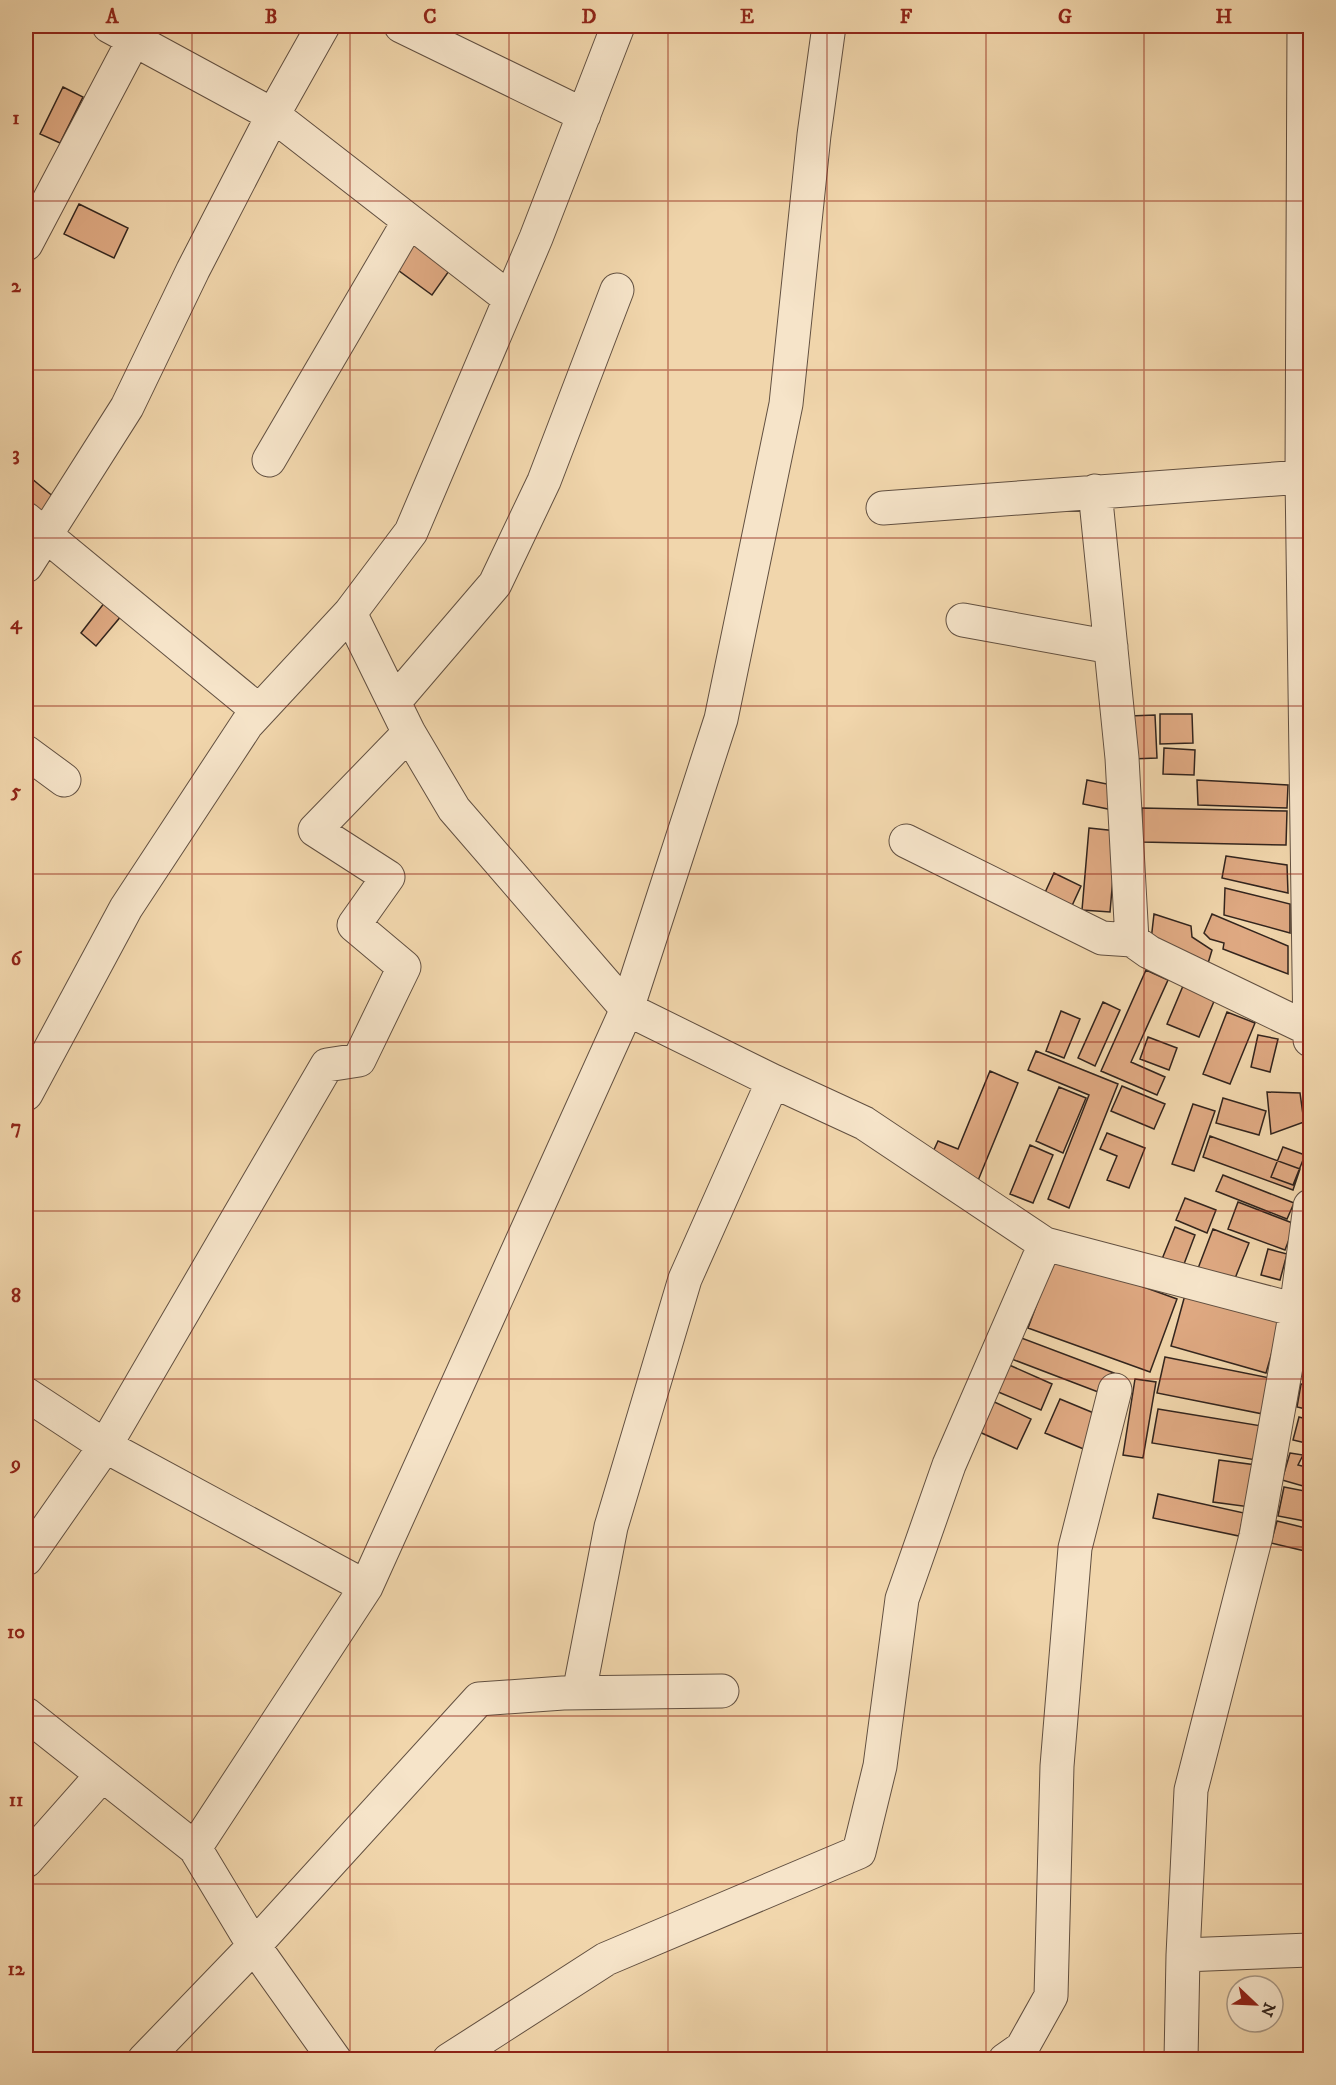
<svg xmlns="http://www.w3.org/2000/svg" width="1336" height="2085" viewBox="0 0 1336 2085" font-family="'IM FELL DW Pica',serif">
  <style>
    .building { fill: #dfa982; stroke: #32241d; stroke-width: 1.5 }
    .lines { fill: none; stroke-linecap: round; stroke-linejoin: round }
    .street-casing { stroke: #625041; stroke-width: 35 }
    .street { stroke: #f6e4c9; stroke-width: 33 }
    .grid { fill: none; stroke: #8f2418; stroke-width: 1.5; stroke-opacity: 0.55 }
    .neatline { fill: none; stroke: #8f2418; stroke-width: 2 }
    .grid-label { font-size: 20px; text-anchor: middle; font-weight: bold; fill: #8f2418 }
  </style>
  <rect width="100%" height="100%" fill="#f1d6ac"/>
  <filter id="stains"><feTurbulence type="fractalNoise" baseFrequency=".00333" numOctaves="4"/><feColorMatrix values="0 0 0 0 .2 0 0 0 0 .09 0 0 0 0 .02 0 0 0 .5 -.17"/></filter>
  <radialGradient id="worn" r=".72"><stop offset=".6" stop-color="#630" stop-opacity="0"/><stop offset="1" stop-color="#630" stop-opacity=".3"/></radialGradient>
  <!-- building -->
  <path class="building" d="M 63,87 L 83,97 L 60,143 L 40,134 Z
    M 79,204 L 128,228 L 114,258 L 64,234 Z
    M 405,238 L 449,271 L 432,295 L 387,262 Z
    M 31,478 L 61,503 L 48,520 L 26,501 L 26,484 Z
    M 105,602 L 122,615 L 96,646 L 81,633 Z
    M 1160,714 L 1192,714 L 1193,743 L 1160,744 Z
    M 1155,715 L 1157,758 L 1131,759 L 1129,716 Z
    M 1164,748 L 1195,750 L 1194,775 L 1163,774 Z
    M 1087,780 L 1117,786 L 1113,810 L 1083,804 Z
    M 1197,780 L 1288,785 L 1287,808 L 1198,805 Z
    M 1142,808 L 1287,811 L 1286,845 L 1141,842 Z
    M 1089,828 L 1117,831 L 1110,912 L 1082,910 Z
    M 1226,856 L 1287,865 L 1288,893 L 1222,878 Z
    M 1054,873 L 1081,886 L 1070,910 L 1043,897 Z
    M 1225,888 L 1290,904 L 1290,933 L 1224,915 Z
    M 1154,914 L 1191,926 L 1192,937 L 1212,950 L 1206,970 L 1150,949 Z
    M 1212,914 L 1288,946 L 1288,974 L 1223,949 L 1224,943 L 1210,939 L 1204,933 Z
    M 1146,970 L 1168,980 L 1131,1062 L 1165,1077 L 1157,1095 L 1101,1071 Z
    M 1183,986 L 1215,999 L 1199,1037 L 1167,1024 Z
    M 1103,1002 L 1120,1010 L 1095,1066 L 1078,1058 Z
    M 1061,1011 L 1080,1019 L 1064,1058 L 1046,1051 Z
    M 1227,1012 L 1255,1023 L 1230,1084 L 1203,1074 Z
    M 1258,1035 L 1278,1039 L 1270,1072 L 1251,1067 Z
    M 1148,1037 L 1177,1048 L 1169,1070 L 1140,1059 Z
    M 1036,1051 L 1118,1084 L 1069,1208 L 1048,1199 L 1089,1095 L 1028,1070 Z
    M 990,1071 L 1018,1083 L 977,1183 L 932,1154 L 938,1141 L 958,1149 Z
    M 1122,1086 L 1165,1104 L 1154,1129 L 1111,1111 Z
    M 1059,1087 L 1086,1098 L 1063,1153 L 1036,1141 Z
    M 1267,1092 L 1300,1093 L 1304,1122 L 1271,1134 Z
    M 1223,1098 L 1266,1111 L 1259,1135 L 1216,1123 Z
    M 1193,1104 L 1215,1111 L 1194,1171 L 1172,1164 Z
    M 1107,1133 L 1145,1148 L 1129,1188 L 1107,1180 L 1117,1156 L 1100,1149 Z
    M 1210,1136 L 1300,1169 L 1293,1190 L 1203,1157 Z
    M 1030,1145 L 1053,1155 L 1033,1203 L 1010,1194 Z
    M 1283,1147 L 1305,1155 L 1293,1185 L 1271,1177 Z
    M 1223,1175 L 1294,1203 L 1287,1219 L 1216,1191 Z
    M 1185,1198 L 1216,1210 L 1207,1233 L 1176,1220 Z
    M 1238,1202 L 1295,1224 L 1285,1250 L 1228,1229 Z
    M 1175,1227 L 1195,1235 L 1181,1272 L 1160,1264 Z
    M 1213,1229 L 1249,1243 L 1232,1286 L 1197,1271 Z
    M 1268,1249 L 1287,1254 L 1280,1280 L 1261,1275 Z
    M 1055,1255 L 1177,1299 L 1150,1372 L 1028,1328 Z
    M 1185,1295 L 1281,1321 L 1266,1373 L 1171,1346 Z
    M 1016,1336 L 1114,1373 L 1106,1395 L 1009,1358 Z
    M 1310,1349 L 1310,1370 L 1306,1369 Z
    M 1165,1357 L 1270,1378 L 1263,1414 L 1157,1393 Z
    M 1007,1364 L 1052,1384 L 1041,1410 L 996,1391 Z
    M 1135,1379 L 1156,1382 L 1143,1458 L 1123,1455 Z
    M 1301,1384 L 1310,1386 L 1310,1410 L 1297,1407 Z
    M 988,1399 L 1031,1419 L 1017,1449 L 975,1430 Z
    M 1060,1399 L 1101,1416 L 1086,1450 L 1045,1433 Z
    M 1158,1409 L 1262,1426 L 1256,1460 L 1152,1443 Z
    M 1299,1417 L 1310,1420 L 1310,1444 L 1293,1440 Z
    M 1290,1453 L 1303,1455 L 1298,1465 L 1310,1468 L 1310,1488 L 1282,1480 Z
    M 1219,1460 L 1256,1465 L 1250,1507 L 1213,1502 Z
    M 1284,1487 L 1310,1492 L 1310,1522 L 1278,1516 Z
    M 1158,1494 L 1244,1513 L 1239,1536 L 1153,1518 Z
    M 1277,1521 L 1310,1529 L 1309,1552 L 1271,1543 Z"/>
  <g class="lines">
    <!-- street casing -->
    <g class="street-casing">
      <path id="street" d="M 109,26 L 273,115 L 510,299
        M 401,26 L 584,115
        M 1304,26 L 1302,477 L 1310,1040
        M 26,244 L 141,26
        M 269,460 L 409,221
        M 1095,491 L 1122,758 L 1132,940 L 1149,952 L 1309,1029
        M 883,508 L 1302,477
        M 26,519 L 259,711
        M 26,566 L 127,407 L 193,270 L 273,115 L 323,26
        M 350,613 L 409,733 L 454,809 L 627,1009 L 773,1081 L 864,1123 L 1045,1244 L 1296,1310 L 1310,1312
        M 963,620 L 1111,647
        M 394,702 L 495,584 L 544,481 L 617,290
        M 26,752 L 64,780
        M 906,841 L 1102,938 L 1132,940
        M 26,1094 L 126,908 L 247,724 L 350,613 L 411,532 L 536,238 L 618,26
        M 26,1394 L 105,1446 L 366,1587
        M 26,1559 L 105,1446 L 327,1065 L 359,1060 L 404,967 L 354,925 L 388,877 L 315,830 L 409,733
        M 579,1693 L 611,1527 L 685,1279 L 773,1081
        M 26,1714 L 195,1848 L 254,1946 L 335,2060
        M 195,1848 L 366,1587 L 627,1009 L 721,719 L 786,404 L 814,135 L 829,26
        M 26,1861 L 102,1775
        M 1183,1955 L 1310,1950
        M 144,2060 L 254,1946 L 479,1699 L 563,1693 L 722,1691
        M 449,2060 L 606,1959 L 859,1852 L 880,1766 L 902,1599 L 949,1465 L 1045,1244
        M 1005,2060 L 1022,2048 L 1051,1996 L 1057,1766 L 1075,1548 L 1115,1390
        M 1181,2060 L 1183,1955 L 1191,1790 L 1256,1536 L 1296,1310 L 1310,1206"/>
    </g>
    <!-- street -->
    <use href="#street" class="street"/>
  </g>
  <!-- grid -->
  <path class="grid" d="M 192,26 L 192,2060M 350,26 L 350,2060M 509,26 L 509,2060M 668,26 L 668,2060M 827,26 L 827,2060M 986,26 L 986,2060M 1144,26 L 1144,2060M 26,201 L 1310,201M 26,370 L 1310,370M 26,538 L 1310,538M 26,706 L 1310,706M 26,874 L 1310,874M 26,1042 L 1310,1042M 26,1211 L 1310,1211M 26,1379 L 1310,1379M 26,1547 L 1310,1547M 26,1716 L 1310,1716M 26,1884 L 1310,1884"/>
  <!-- margin -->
  <rect width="1336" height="2085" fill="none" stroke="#f1d6ac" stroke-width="66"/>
  <!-- north arrow -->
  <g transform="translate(1255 2004) rotate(113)"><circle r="28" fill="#f6e4c9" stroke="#a89784" stroke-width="1.5"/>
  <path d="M0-4.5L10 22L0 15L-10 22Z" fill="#8f2418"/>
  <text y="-9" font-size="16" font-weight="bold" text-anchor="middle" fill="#32241d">N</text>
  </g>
  <rect x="33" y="33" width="1270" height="2019" class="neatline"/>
  <g class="grid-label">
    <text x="112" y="23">A</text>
    <text x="271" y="23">B</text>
    <text x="430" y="23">C</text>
    <text x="589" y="23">D</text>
    <text x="747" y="23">E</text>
    <text x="906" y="23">F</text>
    <text x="1065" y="23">G</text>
    <text x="1224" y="23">H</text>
    <text x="16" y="124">1</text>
    <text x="16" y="292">2</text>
    <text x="16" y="460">3</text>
    <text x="16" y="629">4</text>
    <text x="16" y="797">5</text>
    <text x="16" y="965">6</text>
    <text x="16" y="1133">7</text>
    <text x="16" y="1302">8</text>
    <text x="16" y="1470">9</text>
    <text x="16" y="1638">10</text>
    <text x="16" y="1806">11</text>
    <text x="16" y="1975">12</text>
  </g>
  <rect width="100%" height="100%" filter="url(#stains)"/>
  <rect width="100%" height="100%" fill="url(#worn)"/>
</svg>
